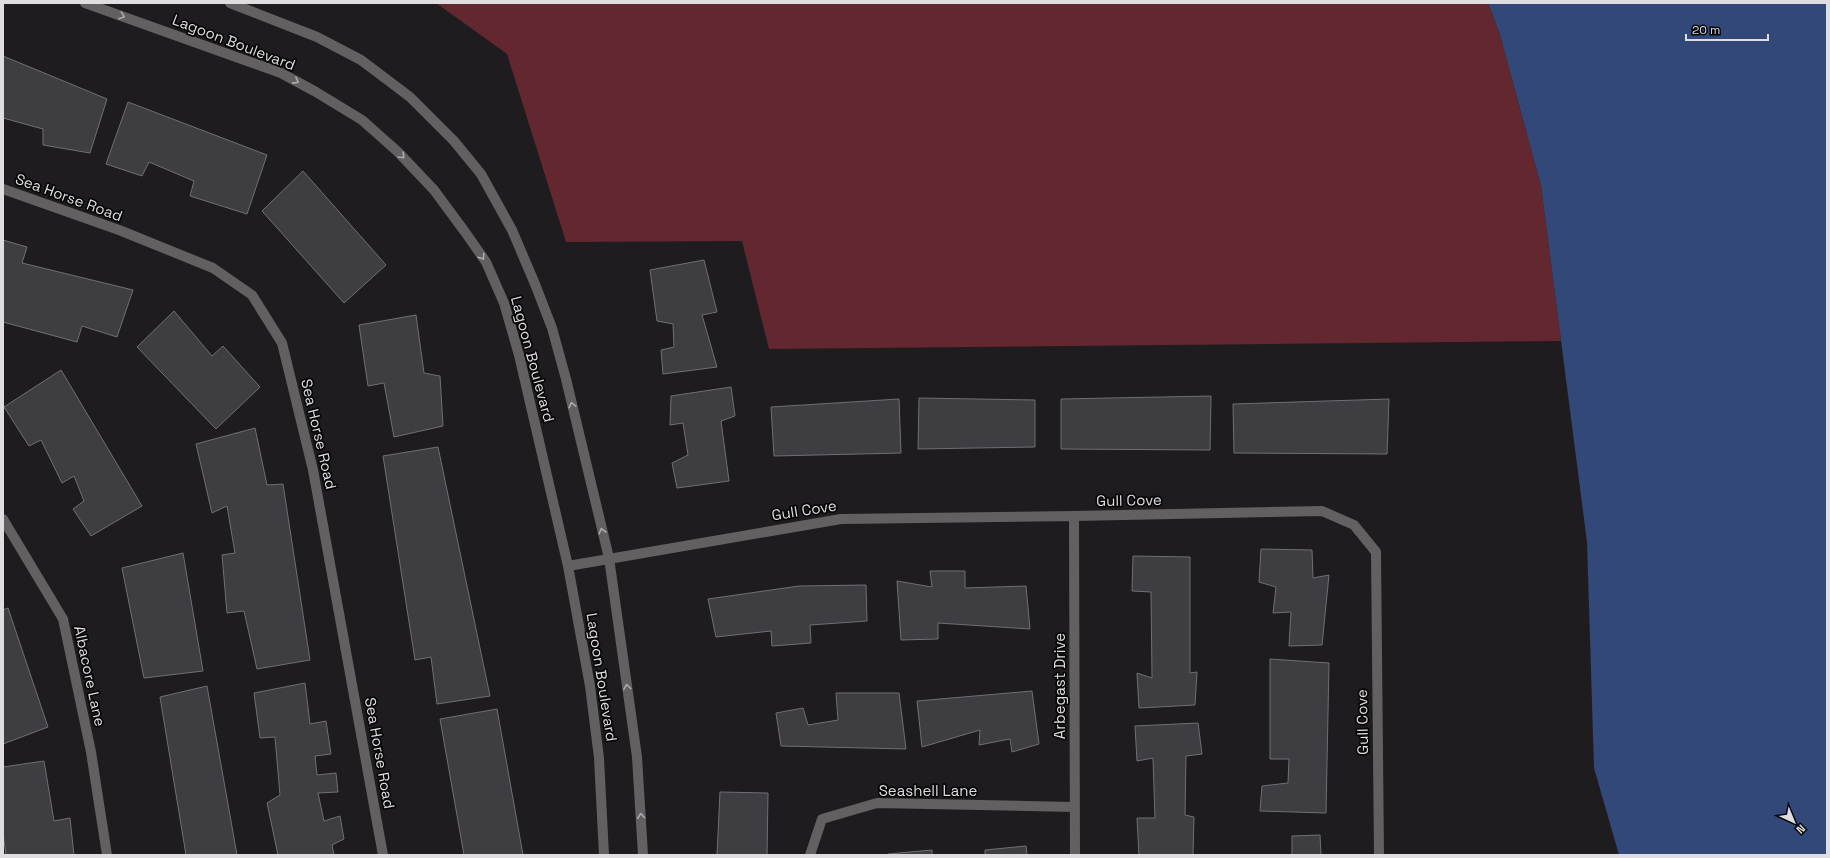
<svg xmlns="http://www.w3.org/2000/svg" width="1830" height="858" viewBox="0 0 1830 858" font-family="'Space Grotesk',sans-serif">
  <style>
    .green { fill: #62272f }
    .water { fill: #314879 }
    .building { fill: #3d3d42; stroke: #706f75 }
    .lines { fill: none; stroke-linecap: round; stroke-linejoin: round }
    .minor { stroke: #626061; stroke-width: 10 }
    .oneway { stroke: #adabad }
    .labels { text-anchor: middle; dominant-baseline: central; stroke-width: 3.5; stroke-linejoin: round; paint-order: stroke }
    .street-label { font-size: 15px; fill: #dfdde0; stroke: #080708 }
  </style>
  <rect width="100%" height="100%" fill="#1f1c20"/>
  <!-- green -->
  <path class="green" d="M 436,3 L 1488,3 L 1500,35 L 1541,186 L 1561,341 L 769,349 L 742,241 L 566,242 L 507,54 Z"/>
  <!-- water -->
  <path class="water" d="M 1488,3 L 1827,3 L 1827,855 L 1619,855 L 1594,768 L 1587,542 L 1541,186 L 1500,35 Z"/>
  <!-- building -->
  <path class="building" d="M 3,56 L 107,99 L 90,153 L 43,145 L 43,129 L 3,118 Z
    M 128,102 L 267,155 L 247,214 L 190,196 L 194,181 L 149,162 L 142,176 L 106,164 Z
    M 303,171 L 386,265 L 344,303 L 262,211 Z
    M 3,240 L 27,247 L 22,263 L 133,290 L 117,337 L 82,326 L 77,342 L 3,322 Z
    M 704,260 L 717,312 L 702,315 L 717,367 L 663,374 L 661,350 L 674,347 L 673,324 L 657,321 L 650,270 Z
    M 174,311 L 212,356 L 223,346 L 260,387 L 216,429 L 137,347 Z
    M 416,315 L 424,373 L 440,376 L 443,426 L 394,437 L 384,383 L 368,386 L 359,325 Z
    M 61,370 L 142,506 L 91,536 L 73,509 L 84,501 L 74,476 L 62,483 L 41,440 L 29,446 L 4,407 Z
    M 731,387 L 735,416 L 721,421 L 729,481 L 677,488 L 672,463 L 688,455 L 683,423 L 670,425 L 671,396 Z
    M 1211,396 L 1210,450 L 1061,449 L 1061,399 Z
    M 919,398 L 1035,400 L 1035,447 L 918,449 Z
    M 899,399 L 901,453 L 774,456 L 771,407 Z
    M 1389,399 L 1387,454 L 1234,453 L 1233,404 Z
    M 255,428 L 267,485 L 283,484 L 310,660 L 257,669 L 244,611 L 227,613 L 222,555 L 235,553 L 227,506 L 212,513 L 196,444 Z
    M 438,447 L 490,696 L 437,704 L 431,657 L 415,660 L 383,456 Z
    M 1261,549 L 1312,550 L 1313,578 L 1329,575 L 1322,645 L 1289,646 L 1291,612 L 1273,613 L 1276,587 L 1259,582 Z
    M 183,553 L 203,671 L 144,678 L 122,568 Z
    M 1133,556 L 1190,557 L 1190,673 L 1197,672 L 1195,705 L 1139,708 L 1137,673 L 1152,678 L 1151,592 L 1132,591 Z
    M 930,571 L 965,571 L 965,588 L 1026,586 L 1030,629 L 938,623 L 938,639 L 901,640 L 897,581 L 932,587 Z
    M 866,585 L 867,621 L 810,625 L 811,643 L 772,646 L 771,631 L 716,637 L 708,599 L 799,586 Z
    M 8,608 L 48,727 L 3,744 L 3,610 Z
    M 1270,659 L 1329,663 L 1326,813 L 1260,811 L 1262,786 L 1288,783 L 1289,759 L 1270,759 Z
    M 305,683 L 310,724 L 326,721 L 331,754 L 315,756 L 317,775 L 336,773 L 338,792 L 318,793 L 324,821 L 340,816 L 344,839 L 332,845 L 334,855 L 278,855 L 267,803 L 280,795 L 275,737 L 260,738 L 254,693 Z
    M 207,686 L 237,855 L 186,855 L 160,697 Z
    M 1032,691 L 1039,744 L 1012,752 L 1010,739 L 979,745 L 980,730 L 922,747 L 917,701 Z
    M 836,693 L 899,693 L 906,749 L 781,746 L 776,713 L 803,708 L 808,725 L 838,720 Z
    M 497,709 L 523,855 L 464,855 L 440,719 Z
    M 1198,723 L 1202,754 L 1186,756 L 1185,815 L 1194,817 L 1193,855 L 1139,855 L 1137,818 L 1155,818 L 1153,758 L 1137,761 L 1135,726 Z
    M 44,761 L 54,821 L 70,818 L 74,855 L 6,855 L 3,834 L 3,767 Z
    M 720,792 L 768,793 L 767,855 L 717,855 Z
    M 1320,835 L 1321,855 L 1292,855 L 1292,836 Z
    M 1026,846 L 1027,855 L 985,855 L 985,850 Z
    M 932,850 L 932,855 L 888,855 L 888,854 Z"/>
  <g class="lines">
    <!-- minor -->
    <path class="minor" d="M 85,3 L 281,73 L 316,92 L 362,120 L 398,152 L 434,190 L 465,232 L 486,262 L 504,303 L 519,355 L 568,566 L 590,686 L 599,758 L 604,855
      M 230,3 L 317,37 L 361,60 L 410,97 L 454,141 L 481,174 L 512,230 L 535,284 L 552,328 L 566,379 L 609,558 L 637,757 L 643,855
      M 3,189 L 119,230 L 213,268 L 252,295 L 282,343 L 313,470 L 383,855
      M 1074,516 L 1075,855
      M 3,519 L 63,619 L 91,752 L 107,855
      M 568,566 L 841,519 L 1074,516 L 1322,511 L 1354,525 L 1376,552 L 1379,855
      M 810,855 L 822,819 L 877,803 L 1074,807"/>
  </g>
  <!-- one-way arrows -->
  <defs><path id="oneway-chevron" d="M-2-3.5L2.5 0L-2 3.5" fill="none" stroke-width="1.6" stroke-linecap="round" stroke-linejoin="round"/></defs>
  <g class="oneway">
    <use href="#oneway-chevron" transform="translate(122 16) rotate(19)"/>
    <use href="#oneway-chevron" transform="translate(296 81) rotate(28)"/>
    <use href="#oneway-chevron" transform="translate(402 156) rotate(46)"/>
    <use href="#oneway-chevron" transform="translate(482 257) rotate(57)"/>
    <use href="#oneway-chevron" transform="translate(572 405) rotate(-104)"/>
    <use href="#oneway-chevron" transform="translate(602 531) rotate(-104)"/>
    <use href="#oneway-chevron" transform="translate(627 687) rotate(-98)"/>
    <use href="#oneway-chevron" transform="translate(641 816) rotate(-94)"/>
  </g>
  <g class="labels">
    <!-- street labels -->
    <g class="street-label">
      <text transform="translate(234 42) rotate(21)">Lagoon Boulevard</text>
      <text transform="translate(69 197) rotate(20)">Sea Horse Road</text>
      <text transform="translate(533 359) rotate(75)">Lagoon Boulevard</text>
      <text transform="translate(319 434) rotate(77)">Sea Horse Road</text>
      <text transform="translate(1129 500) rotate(-1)">Gull Cove</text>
      <text transform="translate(804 510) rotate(-9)">Gull Cove</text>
      <text transform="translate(90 676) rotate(78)">Albacore Lane</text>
      <text transform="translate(602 677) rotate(81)">Lagoon Boulevard</text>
      <text transform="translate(1059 686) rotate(-90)">Arbegast Drive</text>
      <text transform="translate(1362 722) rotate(-91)">Gull Cove</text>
      <text transform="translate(380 753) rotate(80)">Sea Horse Road</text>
      <text x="928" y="790">Seashell Lane</text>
    </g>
  </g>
  <!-- border -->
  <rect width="1830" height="858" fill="none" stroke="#dfdde0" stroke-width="8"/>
  <!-- north arrow -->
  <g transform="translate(1794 822) rotate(136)" stroke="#080708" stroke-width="3" paint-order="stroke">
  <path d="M0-3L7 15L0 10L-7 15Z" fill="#dfdde0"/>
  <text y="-6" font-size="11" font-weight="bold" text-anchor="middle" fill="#dfdde0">N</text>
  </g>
  <!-- scale -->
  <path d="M1686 34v6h82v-6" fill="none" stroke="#dfdde0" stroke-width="2"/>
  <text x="1692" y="34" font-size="12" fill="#dfdde0" stroke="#080708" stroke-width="3" paint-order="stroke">20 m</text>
</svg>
